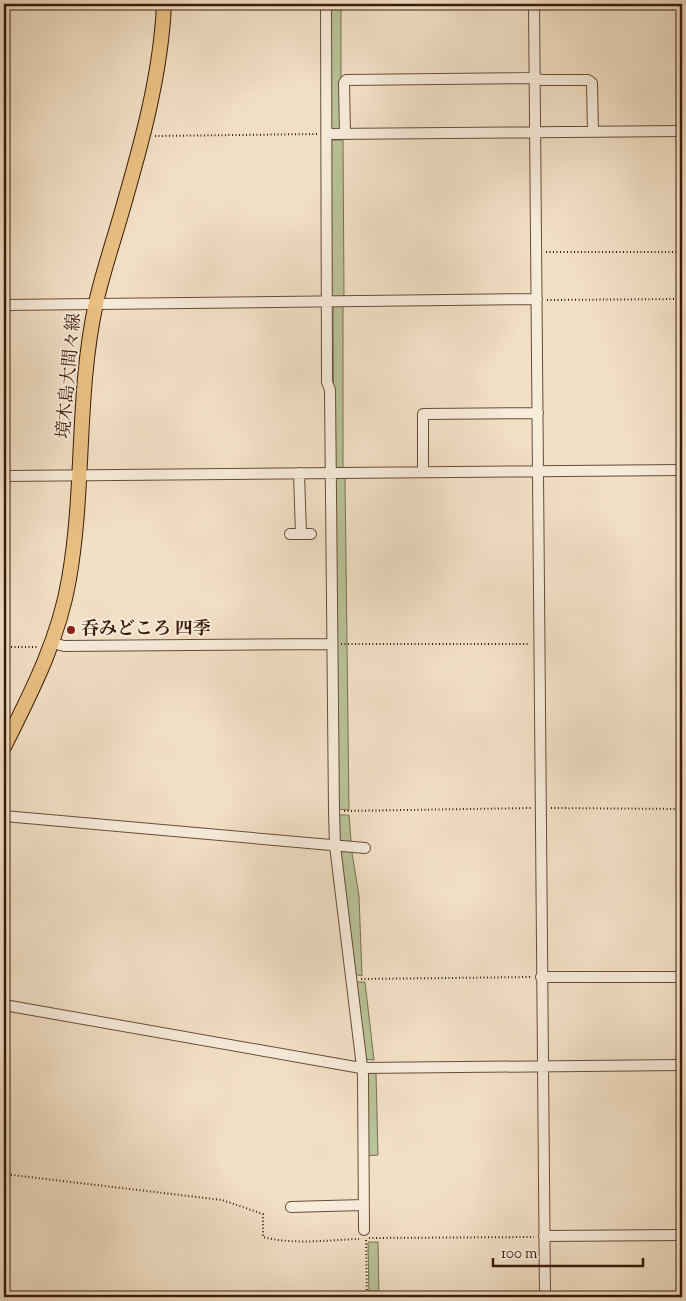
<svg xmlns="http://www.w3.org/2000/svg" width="686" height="1301" viewBox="0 0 686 1301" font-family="'Sorts Mill Goudy','Noto Serif JP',serif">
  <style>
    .green { fill: #b8c397; stroke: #796f50 }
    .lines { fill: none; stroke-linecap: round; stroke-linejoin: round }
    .minor-casing { stroke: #684c38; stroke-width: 12 }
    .major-casing { stroke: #3a1b08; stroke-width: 16 }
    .path { stroke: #3a1b08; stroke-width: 2; stroke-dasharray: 1 2.5; stroke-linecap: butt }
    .minor { stroke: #f7ebda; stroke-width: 10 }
    .major { stroke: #e9c083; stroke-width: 14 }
    .poi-dot { fill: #8f2418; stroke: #f7ebda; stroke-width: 2 }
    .labels { text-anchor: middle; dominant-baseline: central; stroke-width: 4; stroke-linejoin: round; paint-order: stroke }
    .street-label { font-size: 18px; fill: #3a1b08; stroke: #f7ebda }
    .poi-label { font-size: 18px; font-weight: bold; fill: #3a1b08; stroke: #f7ebda; text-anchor: start }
  </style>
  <rect width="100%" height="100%" fill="#f2e0c6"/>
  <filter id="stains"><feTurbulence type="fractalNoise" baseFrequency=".004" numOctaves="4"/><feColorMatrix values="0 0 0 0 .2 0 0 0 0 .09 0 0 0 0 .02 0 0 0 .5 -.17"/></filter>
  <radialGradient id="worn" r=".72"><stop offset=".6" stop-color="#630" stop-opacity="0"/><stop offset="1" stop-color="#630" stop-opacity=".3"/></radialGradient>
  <!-- green -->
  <path class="green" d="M 331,4 L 341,4 L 341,131 L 330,129 Z
    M 331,140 L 343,140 L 344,297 L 331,299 Z
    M 343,302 L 343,468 L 334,468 L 333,304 Z
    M 345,477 L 349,810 L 338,809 L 337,642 L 335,637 L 333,478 Z
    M 339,815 L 349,815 L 352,853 L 359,896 L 362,976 L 354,974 L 340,852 Z
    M 354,982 L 365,982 L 374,1060 L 363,1059 Z
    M 366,1073 L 376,1073 L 378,1155 L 367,1156 Z
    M 368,1242 L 378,1242 L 379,1297 L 369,1297 Z"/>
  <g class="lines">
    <!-- minor casing -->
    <g class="minor-casing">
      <path id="minor" d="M 326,4 L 327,382 L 330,390 L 334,811 L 335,846 L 363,1075 L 364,1230
        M 534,4 L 545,1297
        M 328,134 L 682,131
        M 345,134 L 344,83 L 346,80 L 529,78 L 543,80 L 588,80 L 592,83 L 593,132
        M 4,305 L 537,299
        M 423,472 L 423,414 L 538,413
        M 299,473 L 301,534
        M 4,476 L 682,470
        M 290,534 L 311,534
        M 53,643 L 64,646 L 332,644
        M 4,816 L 365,848
        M 541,977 L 682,977
        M 4,1005 L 361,1068 L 682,1065
        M 291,1207 L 363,1205
        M 544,1236 L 682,1235"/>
    </g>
    <!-- major casing -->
    <g class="major-casing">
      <path id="major" d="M 4,747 C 31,693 59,639 69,579 C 85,488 76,394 96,303 C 102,275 112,246 120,218 C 140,149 161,76 164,4"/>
    </g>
    <!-- path -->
    <path class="path" d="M 155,136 L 318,134
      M 546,252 L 682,252
      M 547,300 L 682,299
      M 341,644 L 529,644
      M 4,647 L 39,647
      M 551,808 L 682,809
      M 344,811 L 531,808
      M 361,979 L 532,977
      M 4,1174 L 222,1200 L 263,1214 L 263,1237 C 293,1245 328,1240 359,1239
      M 369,1238 L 534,1237
      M 366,1240 L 367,1297"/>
    <!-- minor -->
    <use href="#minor" class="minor"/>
    <!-- major -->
    <use href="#major" class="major"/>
  </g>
  <!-- markers -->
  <circle class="poi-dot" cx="71" cy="630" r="5"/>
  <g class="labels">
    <!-- street labels -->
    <g class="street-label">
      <text transform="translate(70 376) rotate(-85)">境木島大間々線</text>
    </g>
    <!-- poi labels -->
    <g class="poi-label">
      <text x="81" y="630">呑みどころ 四季</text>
    </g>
  </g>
  <!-- margin -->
  <rect width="686" height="1301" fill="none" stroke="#f2e0c6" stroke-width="20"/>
  <rect x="5" y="5" width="676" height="1291" fill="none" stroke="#3a1b08" stroke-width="2.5"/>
  <rect x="10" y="10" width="666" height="1281" fill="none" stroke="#3a1b08"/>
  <!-- scale -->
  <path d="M493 1258v8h150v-8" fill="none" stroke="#3a1b08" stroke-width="2.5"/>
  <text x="501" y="1258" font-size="15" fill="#3a1b08" stroke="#f7ebda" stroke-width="4" paint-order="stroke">100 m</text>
  <rect width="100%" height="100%" filter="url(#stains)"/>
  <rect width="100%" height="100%" fill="url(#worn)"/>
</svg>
